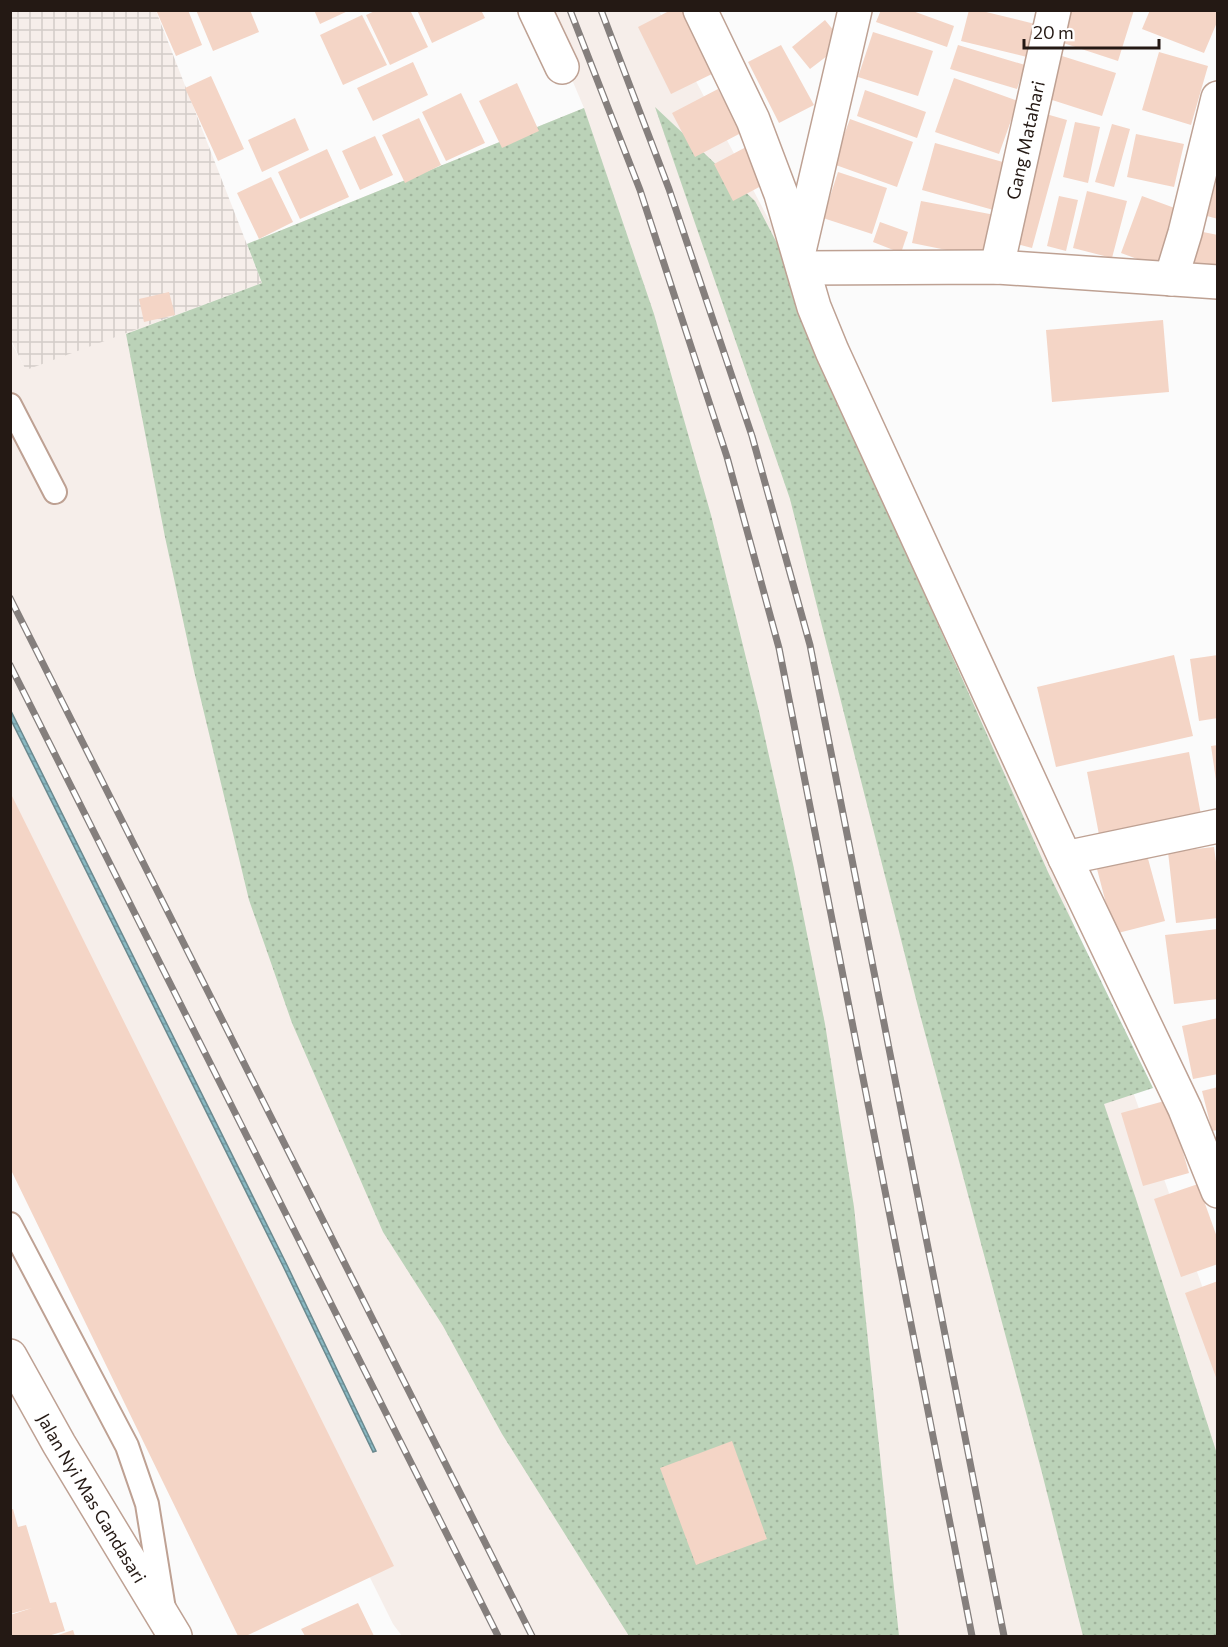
<svg xmlns="http://www.w3.org/2000/svg" width="1228" height="1647" viewBox="0 0 1228 1647" font-family="Commissioner,sans-serif">
  <style>
    .industrial { fill: url(#industrial-grid) }
    .built { fill: #f6eeea }
    .grass { fill: url(#grass-dots) }
    .water { fill: url(#water-rules); stroke: #6b898e; stroke-width: 1.5 }
    .building { fill: #f4d5c6 }
    .lines { fill: none; stroke-linecap: round; stroke-linejoin: round }
    .lane-casing { stroke: #bea193; stroke-width: 26 }
    .street-casing { stroke: #bea193; stroke-width: 36 }
    .secondary-casing { stroke: #bea193; stroke-width: 36 }
    .lane { stroke: #fff; stroke-width: 22 }
    .street { stroke: #fff; stroke-width: 33 }
    .secondary { stroke: #fff; stroke-width: 33 }
    .rail-casing { stroke: #857f7d; stroke-width: 7 }
    .rail { stroke: #fff; stroke-width: 4.5; stroke-dasharray: 14; stroke-linecap: butt }
    .labels { text-anchor: middle; dominant-baseline: central; stroke-width: 5; stroke-linejoin: round; paint-order: stroke }
    .street-label { font-size: 18px; fill: #241914; stroke: #fff }
  </style>
  <defs>
    <pattern id="industrial-grid" width="8" height="8" patternUnits="userSpaceOnUse" patternTransform="scale(1.5)"><rect width="8" height="8" fill="#f6eeea"/><path d="M0 4h8M4 0v8" fill="none" stroke="#d3ccc8"/></pattern>
    <pattern id="grass-dots" width="8" height="8" patternUnits="userSpaceOnUse" patternTransform="scale(1.5)"><rect width="8" height="8" fill="#bbd2b8"/><path d="M2 2h.1M6 6h.1" fill="none" stroke="#a1b49d" stroke-width="1.8" stroke-linecap="round"/></pattern>
    <pattern id="water-rules" width="6" height="5" patternUnits="userSpaceOnUse" patternTransform="scale(1.5)"><rect width="6" height="5" fill="#89b9c3"/><path d="M0 2.5h6" fill="none" stroke="#769ea7"/></pattern>
  </defs>
  <rect width="100%" height="100%" fill="#fbfbfb"/>
  <!-- industrial -->
  <path class="industrial" d="M 11,11 L 156,11 L 262,283 L 26,371 L 11,340 Z"/>
  <!-- built -->
  <path class="built" d="M 543,11 L 659,11 L 809,296 L 1015,760 L 1217,1328 L 1217,1636 L 402,1636 L 393,1624 L 11,854 L 10,340 L 26,370 L 262,283 L 247,244 L 584,108 Z"/>
  <!-- grass -->
  <path class="grass" d="M 655,107 L 755,201 L 804,295 L 838,399 L 1048,872 L 1153,1088 L 1104,1104 L 1136,1199 L 1217,1454 L 1217,1636 L 1083,1636 L 1041,1469 L 918,1007 L 790,499 Z
    M 584,108 L 654,314 L 711,515 L 759,711 L 793,864 L 825,1024 L 854,1207 L 899,1636 L 629,1636 L 502,1434 L 443,1326 L 383,1232 L 292,1023 L 249,900 L 194,671 L 165,537 L 126,334 L 262,283 L 247,244 Z"/>
  <!-- water -->
  <path class="water" d="M 11,711 L 286,1263 L 376,1451 L 373,1452 L 283,1266 L 11,720 Z"/>
  <!-- building -->
  <path class="building" d="M 156,10 L 188,10 L 202,45 L 176,56 Z
    M 196,10 L 250,10 L 259,32 L 213,51 Z
    M 314,10 L 350,10 L 320,24 Z
    M 377,10 L 410,10 L 428,47 L 390,65 L 366,15 Z
    M 417,10 L 481,10 L 485,18 L 432,43 Z
    M 671,10 L 682,10 L 714,73 L 671,94 L 638,27 Z
    M 881,10 L 910,10 L 954,26 L 947,47 L 876,22 Z
    M 969,10 L 978,10 L 1035,24 L 1027,57 L 961,41 Z
    M 1063,10 L 1134,10 L 1118,61 L 1054,40 Z
    M 1150,10 L 1218,10 L 1218,20 L 1204,53 L 1142,29 Z
    M 362,15 L 387,65 L 343,85 L 320,35 Z
    M 825,20 L 844,43 L 810,69 L 792,47 Z
    M 873,32 L 933,51 L 918,96 L 858,77 Z
    M 781,45 L 814,105 L 779,123 L 748,62 Z
    M 958,45 L 1025,65 L 1017,89 L 950,69 Z
    M 1159,52 L 1208,66 L 1191,125 L 1142,110 Z
    M 1062,56 L 1116,73 L 1102,116 L 1049,99 Z
    M 413,62 L 428,95 L 373,121 L 357,88 Z
    M 211,76 L 244,149 L 218,161 L 185,88 Z
    M 954,78 L 1018,101 L 999,154 L 935,132 Z
    M 517,83 L 539,131 L 502,148 L 479,101 Z
    M 718,89 L 741,133 L 695,157 L 672,113 Z
    M 865,90 L 926,112 L 917,138 L 857,116 Z
    M 461,93 L 485,143 L 446,161 L 422,112 Z
    M 1046,114 L 1067,120 L 1032,248 L 1010,242 Z
    M 295,118 L 309,150 L 262,172 L 248,140 Z
    M 419,118 L 441,165 L 405,183 L 382,135 Z
    M 850,119 L 913,142 L 897,187 L 833,164 Z
    M 1075,122 L 1100,127 L 1088,183 L 1063,177 Z
    M 1112,124 L 1130,129 L 1114,187 L 1095,182 Z
    M 1136,134 L 1184,144 L 1174,187 L 1127,177 Z
    M 375,136 L 393,175 L 360,190 L 342,151 Z
    M 935,143 L 1010,164 L 997,211 L 922,190 Z
    M 748,146 L 767,183 L 733,201 L 714,164 Z
    M 327,149 L 349,197 L 300,219 L 278,172 Z
    M 838,172 L 887,188 L 872,234 L 823,218 Z
    M 271,177 L 293,222 L 259,239 L 237,193 Z
    M 1217,178 L 1218,178 L 1218,219 L 1207,216 Z
    M 1087,191 L 1127,201 L 1112,258 L 1073,248 Z
    M 1059,196 L 1078,200 L 1066,251 L 1047,246 Z
    M 1142,196 L 1180,210 L 1159,267 L 1121,253 Z
    M 921,201 L 995,215 L 986,258 L 912,243 Z
    M 880,222 L 908,232 L 901,253 L 873,242 Z
    M 1188,229 L 1218,235 L 1218,267 L 1183,261 Z
    M 169,292 L 175,315 L 144,322 L 139,299 Z
    M 1163,320 L 1169,392 L 1052,402 L 1046,330 Z
    M 1174,655 L 1193,736 L 1056,767 L 1037,687 Z
    M 1218,655 L 1218,718 L 1199,721 L 1190,659 Z
    M 1218,745 L 1218,780 L 1216,780 L 1211,746 Z
    M 1189,752 L 1203,825 L 1101,845 L 1087,772 Z
    M 10,792 L 394,1566 L 246,1636 L 238,1636 L 10,1168 Z
    M 1214,847 L 1218,877 L 1218,918 L 1176,923 L 1168,852 Z
    M 1147,855 L 1165,921 L 1114,934 L 1097,869 Z
    M 1218,929 L 1218,999 L 1174,1004 L 1165,935 Z
    M 1218,1018 L 1218,1074 L 1193,1079 L 1182,1026 Z
    M 1218,1087 L 1218,1130 L 1212,1131 L 1202,1091 Z
    M 1168,1100 L 1189,1173 L 1143,1186 L 1121,1113 Z
    M 1198,1184 L 1218,1240 L 1218,1264 L 1181,1277 L 1154,1199 Z
    M 1218,1281 L 1218,1380 L 1217,1380 L 1185,1293 Z
    M 732,1441 L 767,1539 L 696,1565 L 660,1468 Z
    M 13,1509 L 18,1527 L 26,1525 L 50,1603 L 56,1602 L 65,1631 L 48,1636 L 10,1636 L 10,1615 L 32,1608 L 10,1614 L 10,1510 Z
    M 358,1603 L 374,1636 L 305,1636 L 301,1629 Z
    M 73,1630 L 75,1636 L 55,1636 Z"/>
  <g class="lines">
    <!-- lane casing -->
    <g class="lane-casing">
      <path id="lane" d="M 10,405 L 55,492
        M 10,1224 L 127,1446 L 147,1504 L 164,1609"/>
    </g>
    <!-- street casing -->
    <g class="street-casing">
      <g id="street">
        <path d="M 535,10 L 562,67"/>
        <path d="M 700,10 L 753,120 L 781,194 L 814,307 L 832,351 L 1065,858 L 1185,1109 L 1218,1191"/>
        <path d="M 799,251 L 855,10"/>
        <path id="s1" d="M 997,267 L 1054,10"/>
        <path d="M 803,268 L 997,267 L 1218,282"/>
        <path d="M 1171,279 L 1185,233 L 1218,98"/>
        <path d="M 1065,858 L 1218,826"/>
      </g>
    </g>
    <!-- secondary casing -->
    <g class="secondary-casing">
      <g id="secondary">
        <path id="s2" d="M 10,1356 L 59,1444 L 175,1636"/>
      </g>
    </g>
    <!-- lane -->
    <use href="#lane" class="lane"/>
    <!-- street -->
    <use href="#street" class="street"/>
    <!-- secondary -->
    <use href="#secondary" class="secondary"/>
    <!-- rail casing -->
    <g class="rail-casing">
      <path id="rail" d="M 570,10 L 640,190 L 727,457 L 779,648 L 972,1636
        M 601,10 L 669,189 L 752,436 L 810,645 L 1004,1636
        M 10,598 L 532,1636
        M 10,665 L 498,1636"/>
    </g>
    <!-- rail -->
    <use href="#rail" class="rail"/>
  </g>
  <g class="labels">
    <!-- street labels -->
    <g class="street-label">
      <text stroke="none"><textPath href="#s1" startOffset="130">Gang Matahari</textPath></text>
      <text stroke="none"><textPath href="#s2" startOffset="164">Jalan Nyi Mas Gandasari</textPath></text>
    </g>
  </g>
  <!-- border -->
  <rect width="1228" height="1647" fill="none" stroke="#241914" stroke-width="24"/>
  <!-- scale -->
  <path d="M1024 39v9h135v-9" fill="none" stroke="#241914" stroke-width="3"/>
  <text x="1033" y="39" font-size="18" fill="#241914" stroke="#ffffff" stroke-width="4.5" paint-order="stroke">20 m</text>
</svg>
